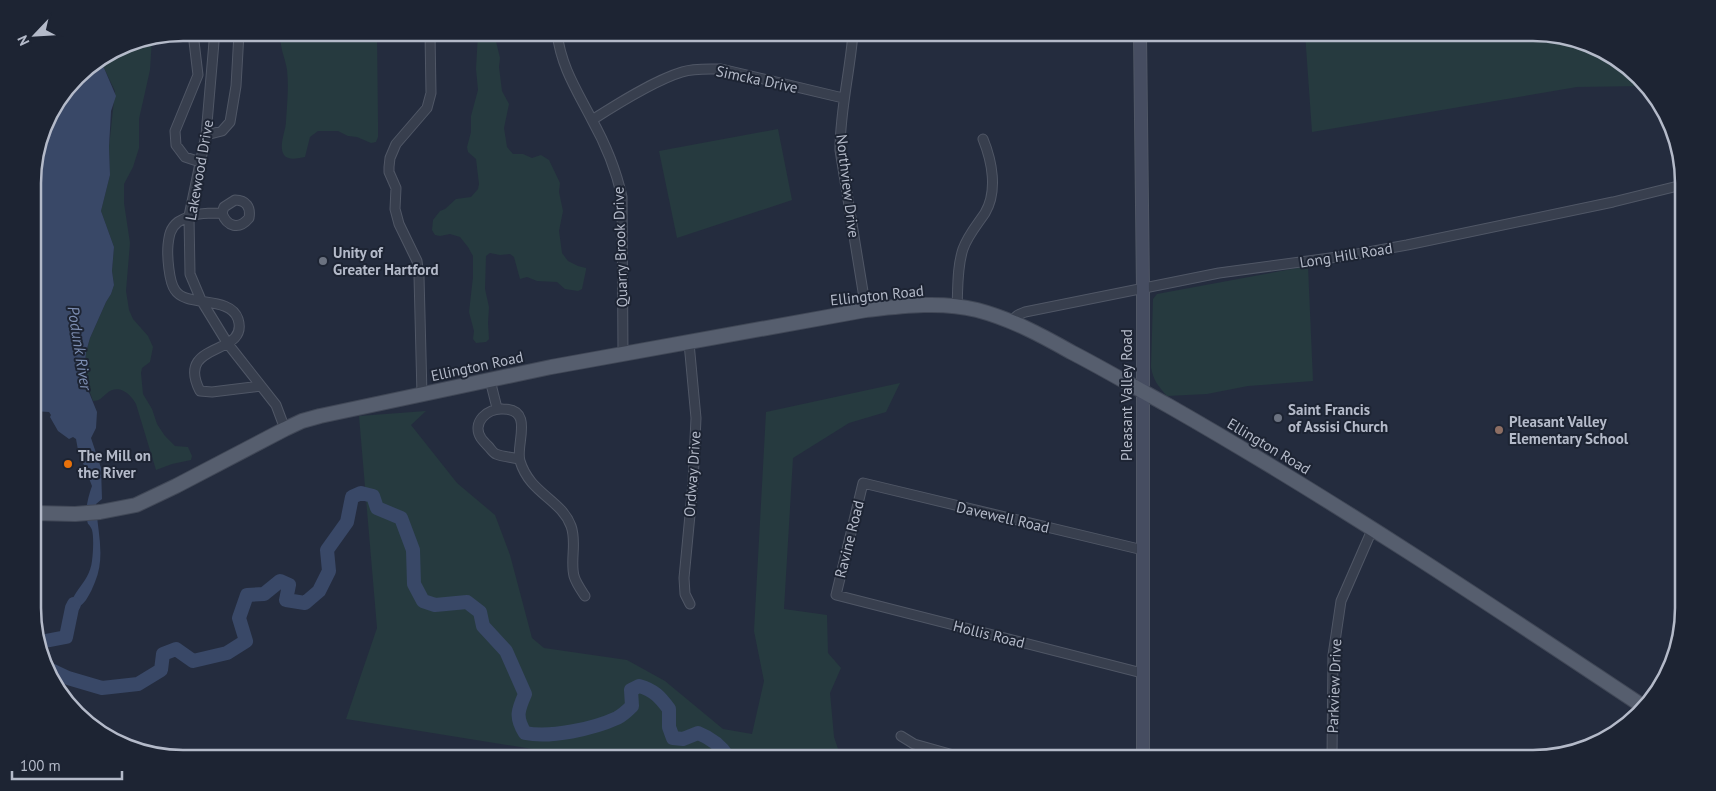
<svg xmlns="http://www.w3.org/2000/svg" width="1716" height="791" viewBox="0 0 1716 791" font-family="'PT Sans',sans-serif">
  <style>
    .green { fill: #263a3f }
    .water { fill: #394867 }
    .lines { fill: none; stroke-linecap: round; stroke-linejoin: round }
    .river { stroke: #394867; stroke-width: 14 }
    .street-casing { stroke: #505766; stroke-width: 11 }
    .secondary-casing { stroke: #505766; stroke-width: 14 }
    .primary-casing { stroke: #414857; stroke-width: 16 }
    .street { stroke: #383f4e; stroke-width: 9 }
    .secondary { stroke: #464d61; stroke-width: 12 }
    .primary { stroke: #565e6e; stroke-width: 14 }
    .worship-dot { fill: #6b7280; stroke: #1d2433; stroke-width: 2 }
    .education-dot { fill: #8d6e63; stroke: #1d2433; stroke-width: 2 }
    .food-dot { fill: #e8710a; stroke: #1d2433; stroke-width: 2 }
    .labels { text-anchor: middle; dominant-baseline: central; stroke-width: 4; stroke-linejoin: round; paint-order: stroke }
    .street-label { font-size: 15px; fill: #b4bac9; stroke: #1d2433 }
    .poi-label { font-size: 15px; font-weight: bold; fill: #b4bac9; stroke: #1d2433; text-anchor: start }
    .water-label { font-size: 16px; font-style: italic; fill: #7c8db1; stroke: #1d2433 }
    .rim { fill: none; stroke: #b4bac9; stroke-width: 2.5 }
  </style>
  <rect width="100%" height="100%" fill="#242c3e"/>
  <!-- green -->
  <path class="green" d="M 281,33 L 377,33 L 378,122 L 378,137 L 376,142 L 371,143 L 357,137 L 348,136 L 338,131 L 318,131 L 310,137 L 305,157 C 299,158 288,161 284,155 C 278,146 286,131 286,121 C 287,105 289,86 287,70 C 285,56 279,48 281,33 Z
    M 478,33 L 494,33 L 500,58 L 499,67 L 502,91 L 509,104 L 504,128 L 507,147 L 513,154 L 523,154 L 532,158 L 541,155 L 549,160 L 560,183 L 559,192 L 563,211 L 559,231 L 562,253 L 568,261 L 578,266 L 586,268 L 586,270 L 582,289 L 578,291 L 565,289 L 557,282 L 537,281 L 527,277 L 520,279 L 514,257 L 510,254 L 500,255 L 490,253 L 486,256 L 485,289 L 489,307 L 488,323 L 489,339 L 486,342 L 476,343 L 473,339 L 474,331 L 469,312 L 473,277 L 473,256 L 468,247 L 460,237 L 450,234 L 440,236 L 435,235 L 432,230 L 433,220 L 440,211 L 445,209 L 456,199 L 471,197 L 478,189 L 479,184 L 476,159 L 468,152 L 467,147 L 471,132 L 471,116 L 478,90 L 476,69 Z
    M 1305,33 L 1533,33 L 1591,44 L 1645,86 L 1577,87 L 1312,132 Z
    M 152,39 L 150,70 L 139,119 L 139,148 L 133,167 L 124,184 L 124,203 L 130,243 L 126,291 L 129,310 L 133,319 L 148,336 L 153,347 L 150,362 L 142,368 L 141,373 L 143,394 L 152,409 L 157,424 L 165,436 L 175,446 L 188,447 L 192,456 L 191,460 L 172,464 L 156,470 L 136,404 C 130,393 118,383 106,394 C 101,398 100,401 93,401 L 84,375 L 86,352 L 90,338 L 106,302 L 111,294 L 114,285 L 112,271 L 114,247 L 101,211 L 110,175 L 109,147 L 115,91 L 104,68 L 98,61 L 126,44 Z
    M 778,129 L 792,200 L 677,238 L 659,151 Z
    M 1308,266 L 1313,381 L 1248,386 L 1207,394 L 1167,396 C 1158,386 1153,380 1151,367 L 1153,299 L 1157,294 Z
    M 900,383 L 886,412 L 849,423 L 793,458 L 784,609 L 827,615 L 828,653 L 841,668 L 830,693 L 834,737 L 841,758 L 588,758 L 346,719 L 377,628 L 359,416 L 426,411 L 411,425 L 457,483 L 495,515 L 510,555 L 532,638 L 544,648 L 627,660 L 665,681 L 723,729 L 752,734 L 764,681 L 754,631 L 766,412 Z"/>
  <!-- water -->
  <path class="water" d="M 98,61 L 104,68 L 116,96 L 111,111 L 109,147 L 110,175 L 101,211 L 114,247 L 112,271 L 114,285 L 111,294 L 106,302 L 90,338 L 86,352 L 84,375 L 88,390 L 97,412 L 96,428 L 91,438 L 101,468 L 102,499 L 96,504 C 97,530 106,556 95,582 C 93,587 90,594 86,600 C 78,611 75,602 72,621 L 70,622 L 68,621 C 66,593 89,586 92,561 C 93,554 94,537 92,530 C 92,529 89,524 88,524 C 84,512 88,497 92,486 L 78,450 L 76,439 L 73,437 L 69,439 L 58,431 L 50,417 L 51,415 L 49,412 L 33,411 L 33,173 L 48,117 L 84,70 Z"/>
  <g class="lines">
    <!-- river -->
    <path class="river" d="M 40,642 L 66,637 L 72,608 L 74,604
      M 51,670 L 68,678 L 102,688 L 138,684 L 161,670 L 163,654 L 176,649 L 193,661 L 227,653 L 246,641 L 239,618 L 247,595 L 264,594 L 280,581 L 289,585 L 286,600 L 305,603 L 319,591 L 329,571 L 327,550 L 347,522 L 352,497 L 361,493 L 373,496 L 377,508 L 401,518 L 413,550 L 414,584 L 423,601 L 435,605 L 467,602 L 480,612 L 483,626 L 506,651 L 525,694 C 518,710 515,717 525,733 C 551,738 593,729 617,718 C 623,715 628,710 632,706 L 631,690 L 639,686 C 654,690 660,697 669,709 L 669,727 L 673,738 L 683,739 L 698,733 C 711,738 722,747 729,758"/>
    <!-- street casing -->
    <g class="street-casing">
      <path id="street" d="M 193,33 L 198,75 L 175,131 L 176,145 L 185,157 L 200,162
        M 213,33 L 214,42 L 206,135 L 189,216 L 190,274 L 201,300 L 228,344 L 276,405 L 285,429
        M 557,33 C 561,66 576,89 591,118 C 605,143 616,169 622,197 L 623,355
        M 853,33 C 850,72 840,110 840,150 L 866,310
        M 592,120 C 617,104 655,80 682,72 C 694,68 708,69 721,69 L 843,98
        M 206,135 L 222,131 L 230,122 L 236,86 L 239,33
        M 235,200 C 246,200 251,207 249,218 C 239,230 227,227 222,213 L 224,207 Z
        M 222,213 C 205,213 192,213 178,222 C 170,228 169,236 168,245 C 167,256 169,282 175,290 C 186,308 230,295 238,319 C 250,357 174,340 200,391 L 212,392 L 261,386
        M 957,307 C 958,288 957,267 963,249 C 968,235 977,225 985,213 C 998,191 992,161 983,139
        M 1011,321 L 1018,315 L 1025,312 L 1219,273 L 1352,255 L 1407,245 L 1613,202 L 1682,185
        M 689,343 L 696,418 L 693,483 L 684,578 L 685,594 L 690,604
        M 490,380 L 497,408
        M 422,395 L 419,276 L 417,261 L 399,224 L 395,209 L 396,188 L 389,172 L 389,167 L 390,158 L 396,144 L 427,108 L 431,93 L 430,33
        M 519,459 C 512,457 503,457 496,454 C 493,453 491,449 488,446 C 486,444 483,441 481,438 C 471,422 488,408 503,409 C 535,409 515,445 520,461 C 530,494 561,499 571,526 C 577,542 570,560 574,576 C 576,583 581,590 585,596
        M 1142,673 L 836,595 L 863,483 L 1143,550
        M 901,736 L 914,744 L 964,758
        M 1332,758 L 1333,655 L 1341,601 L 1372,530"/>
    </g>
    <!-- secondary casing -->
    <g class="secondary-casing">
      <path id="secondary" d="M 1140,33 L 1143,290 L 1143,758"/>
    </g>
    <!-- primary casing -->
    <g class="primary-casing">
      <path id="primary" d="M 34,513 L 75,514 L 100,512 L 136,505 L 176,486 L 285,429 L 302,421 L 320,416 L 551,367 L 866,310 C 902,306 941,301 977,310 C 1011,319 1041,335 1071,352 C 1104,369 1136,388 1169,406 C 1332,499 1488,603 1644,707"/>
    </g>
    <!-- street -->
    <use href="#street" class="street"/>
    <!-- secondary -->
    <use href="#secondary" class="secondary"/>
    <!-- primary -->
    <use href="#primary" class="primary"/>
  </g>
  <!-- markers -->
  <g class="worship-dot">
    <circle cx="323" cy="261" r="5"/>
    <circle cx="1278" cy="418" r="5"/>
  </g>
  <circle class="education-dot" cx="1499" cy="430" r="5"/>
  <circle class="food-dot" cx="68" cy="464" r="5"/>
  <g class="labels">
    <!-- street labels -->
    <g class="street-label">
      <text transform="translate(757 79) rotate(12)">Simcka Drive</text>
      <text transform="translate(199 170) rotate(-80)">Lakewood Drive</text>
      <text transform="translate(848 186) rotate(83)">Northview Drive</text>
      <text transform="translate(620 247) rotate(-92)">Quarry Brook Drive</text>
      <text transform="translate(1346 255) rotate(-9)">Long Hill Road</text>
      <text transform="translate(877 295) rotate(-6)">Ellington Road</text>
      <text transform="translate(477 366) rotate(-12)">Ellington Road</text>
      <text transform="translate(1126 395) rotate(-90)">Pleasant Valley Road</text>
      <text transform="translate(1269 446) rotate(31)">Ellington Road</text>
      <text transform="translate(692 474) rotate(-86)">Ordway Drive</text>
      <text transform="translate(1003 517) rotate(13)">Davewell Road</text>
      <text transform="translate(849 539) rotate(-76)">Ravine Road</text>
      <text transform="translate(989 634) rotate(14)">Hollis Road</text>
      <text transform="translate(1334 686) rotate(-88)">Parkview Drive</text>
    </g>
    <!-- poi labels -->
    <g class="poi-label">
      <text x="333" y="252">Unity of<tspan x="333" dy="17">Greater Hartford</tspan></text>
      <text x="1288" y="409">Saint Francis<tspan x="1288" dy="17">of Assisi Church</tspan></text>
      <text x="1509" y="421">Pleasant Valley<tspan x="1509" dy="17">Elementary School</tspan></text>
      <text x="78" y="455">The Mill on<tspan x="78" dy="17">the River</tspan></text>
    </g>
    <!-- water labels -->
    <g class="water-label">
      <text transform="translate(80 348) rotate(81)">Podunk River</text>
    </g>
  </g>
  <!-- crop -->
  <path d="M0 0H1716V791H0ZM183 41H1533A142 142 0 0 1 1675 183V608A142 142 0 0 1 1533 750H183A142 142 0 0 1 41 608V183A142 142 0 0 1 183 41Z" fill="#1d2433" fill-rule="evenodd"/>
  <path class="rim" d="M183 41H1533A142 142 0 0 1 1675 183V608A142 142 0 0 1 1533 750H183A142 142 0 0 1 41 608V183A142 142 0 0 1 183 41Z"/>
  <!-- north arrow -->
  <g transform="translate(35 35) rotate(245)" stroke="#1d2433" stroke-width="4" paint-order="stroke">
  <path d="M0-4L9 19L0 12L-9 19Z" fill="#b4bac9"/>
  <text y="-8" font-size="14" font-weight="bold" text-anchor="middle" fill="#b4bac9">N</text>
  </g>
  <!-- scale -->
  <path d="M12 771v8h110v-8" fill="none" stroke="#b4bac9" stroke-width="2.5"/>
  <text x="20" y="771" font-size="15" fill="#b4bac9" stroke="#1d2433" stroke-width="4" paint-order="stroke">100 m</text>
</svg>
